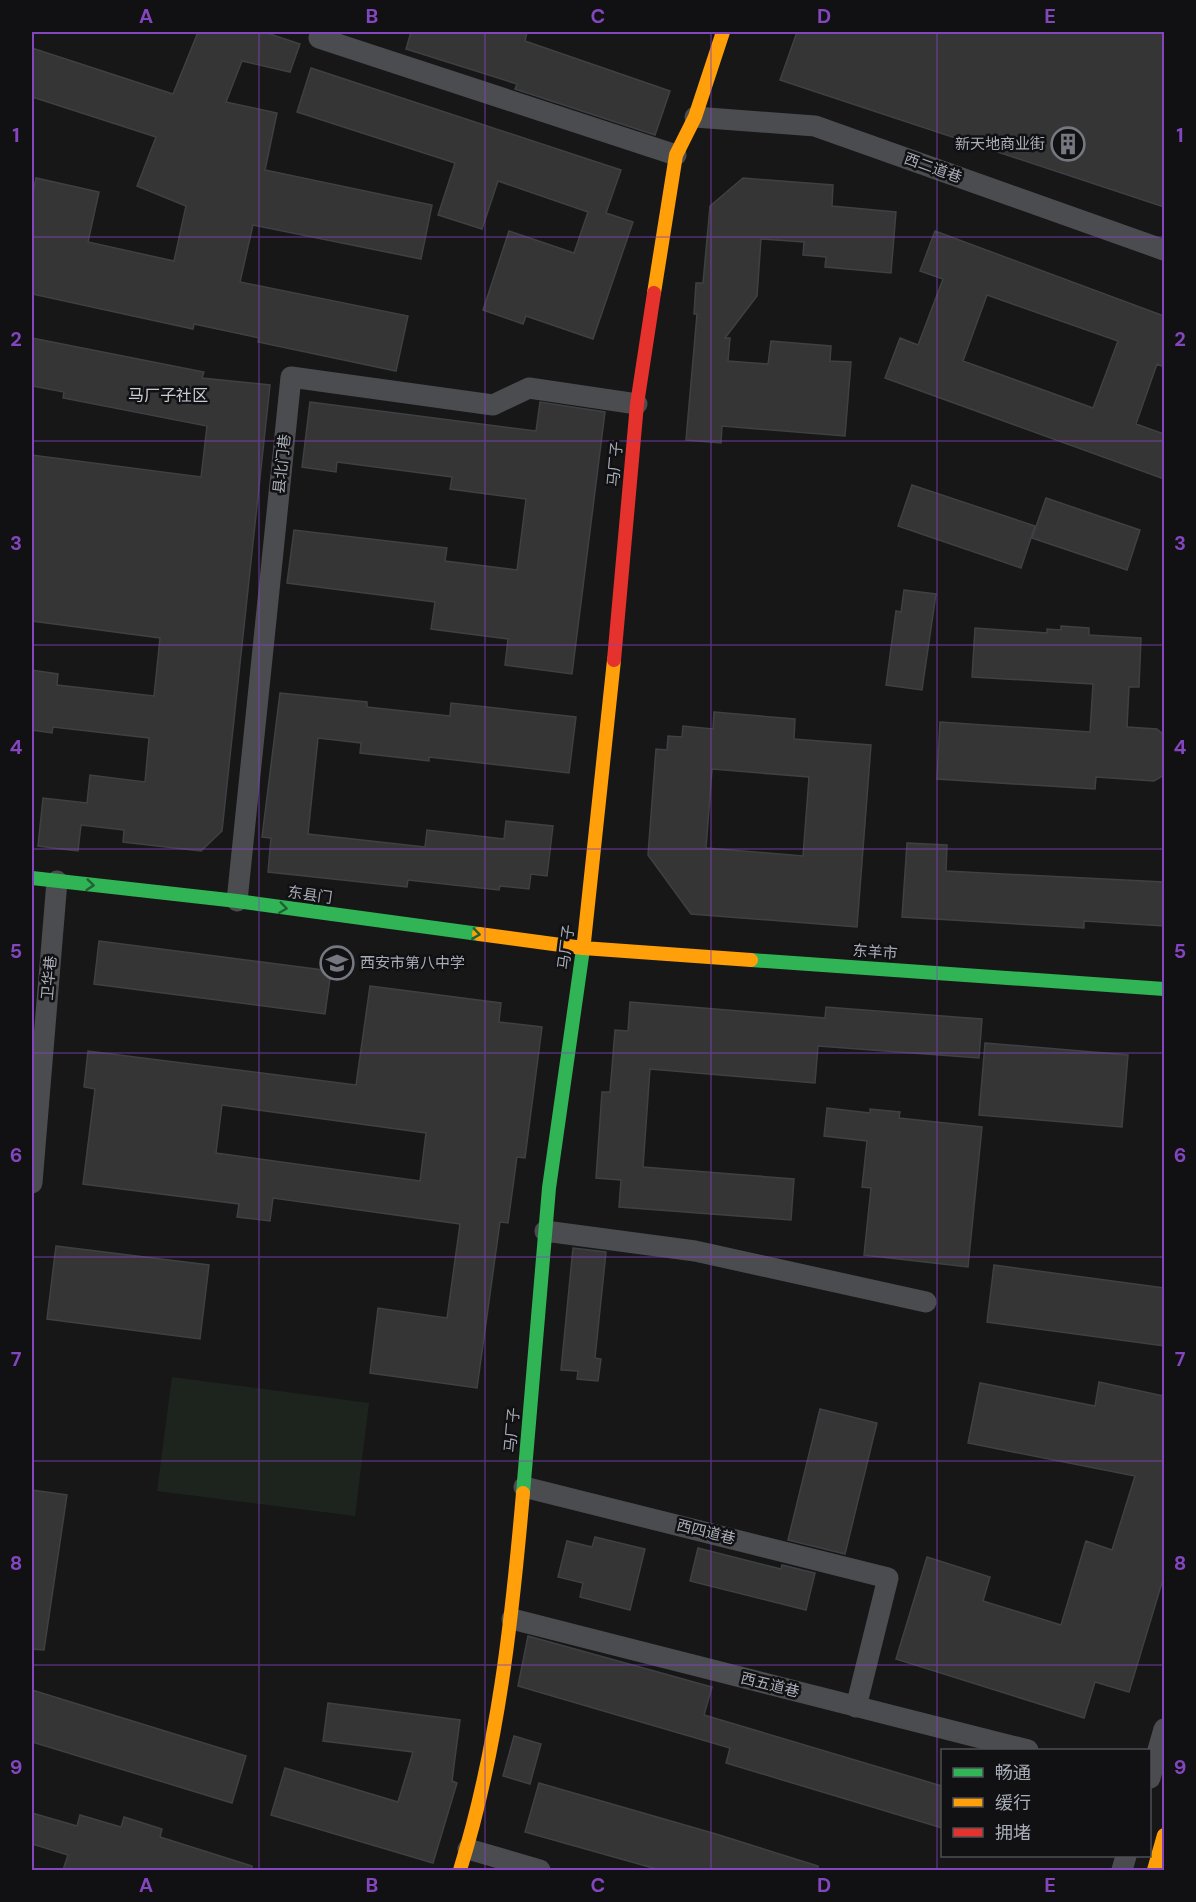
<svg xmlns="http://www.w3.org/2000/svg" width="1196" height="1902" viewBox="0 0 1196 1902" font-family="'DM Sans','Noto Sans SC',sans-serif">
  <style>
    .green { fill: #1d241e }
    .building { fill: #353536; stroke: #3f4043; stroke-width: 1.5; fill-rule: evenodd }
    .lines { fill: none; stroke-linecap: round; stroke-linejoin: round }
    .street { stroke: #4b4c50; stroke-width: 21 }
    .fast { stroke: #30b455; stroke-width: 14 }
    .slow { stroke: #ff9f0a; stroke-width: 14 }
    .jam { stroke: #e5322d; stroke-width: 14 }
    .oneway { stroke: #206234 }
    .grid { fill: none; stroke: #8446be; stroke-width: 1.5; stroke-opacity: 0.55 }
    .labels { text-anchor: middle; dominant-baseline: central; stroke-width: 5; stroke-linejoin: round; paint-order: stroke }
    .poi-label { font-size: 15px; fill: #a8adb8; stroke: #111113; text-anchor: end }
    .street-label { font-size: 15px; fill: #a8adb8; stroke: #111113 }
    .neighbourhood-label { font-size: 16px; fill: #c9ccd4; stroke: #111113 }
    .neatline { fill: none; stroke: #8446be; stroke-width: 2 }
    .grid-label { font-size: 20px; text-anchor: middle; font-weight: bold; fill: #8446be }
  </style>
  <rect width="100%" height="100%" fill="#171717"/>
  <!-- green -->
  <path class="green" d="M 172,1377 L 369,1403 L 355,1516 L 157,1491 Z"/>
  <!-- building -->
  <path class="building" d="M 198,32 L 264,32 L 300,44 L 290,72 L 242,61 L 226,102 L 277,113 L 265,170 L 432,205 L 421,259 L 253,225 L 240,282 L 408,316 L 396,371 L 258,342 L 259,338 L 194,324 L 193,329 L 32,294 L 32,198 L 36,178 L 99,192 L 88,242 L 174,261 L 186,206 L 137,186 L 156,137 L 32,97 L 32,48 L 173,94 Z
    M 411,32 L 527,32 L 525,41 L 670,91 L 655,135 L 515,89 L 517,84 L 406,49 Z
    M 797,32 L 1164,32 L 1164,207 L 780,80 Z
    M 311,68 L 621,170 L 606,213 L 633,222 L 593,339 L 526,316 L 523,324 L 483,310 L 509,231 L 574,253 L 588,212 L 498,181 L 482,229 L 438,215 L 455,163 L 297,112 Z
    M 743,178 L 833,185 L 832,206 L 896,212 L 891,273 L 825,267 L 826,257 L 803,255 L 804,242 L 761,239 L 757,296 L 725,338 L 730,338 L 728,361 L 768,364 L 771,341 L 831,346 L 830,361 L 851,362 L 845,436 L 722,426 L 721,443 L 686,440 L 697,314 L 694,314 L 696,283 L 703,283 L 710,206 Z
    M 935,231 L 1164,316 L 1164,367 L 1157,364 L 1136,424 L 1164,434 L 1164,479 L 885,378 L 900,338 L 918,345 L 943,279 L 920,271 ZM 987,295 L 1118,341 L 1093,408 L 963,361 Z
    M 32,338 L 204,372 L 202,378 L 270,385 L 222,831 L 201,851 L 123,842 L 124,830 L 81,825 L 78,851 L 38,846 L 43,798 L 87,803 L 90,775 L 145,782 L 149,738 L 53,727 L 52,733 L 32,730 L 32,670 L 58,674 L 57,685 L 154,696 L 160,638 L 32,621 L 32,455 L 201,477 L 207,426 L 63,398 L 64,392 L 32,386 Z
    M 310,402 L 536,431 L 540,402 L 605,412 L 572,674 L 505,665 L 508,639 L 431,629 L 435,602 L 287,583 L 294,530 L 447,548 L 445,561 L 517,570 L 526,499 L 450,489 L 452,477 L 337,462 L 336,472 L 302,467 Z
    M 912,485 L 1035,526 L 1021,568 L 898,526 Z
    M 1046,498 L 1140,530 L 1127,570 L 1032,538 Z
    M 904,590 L 936,594 L 922,690 L 886,685 L 896,611 L 901,612 Z
    M 1061,626 L 1089,628 L 1089,635 L 1141,638 L 1139,687 L 1129,687 L 1127,727 L 1157,729 L 1164,735 L 1164,775 L 1154,781 L 1096,777 L 1095,789 L 937,779 L 940,722 L 1090,732 L 1093,684 L 972,677 L 975,628 L 1047,633 L 1047,629 L 1061,630 Z
    M 280,693 L 367,702 L 367,707 L 450,716 L 451,703 L 576,717 L 569,773 L 429,757 L 429,761 L 360,753 L 361,743 L 318,738 L 308,834 L 425,847 L 427,830 L 504,839 L 506,821 L 553,826 L 547,876 L 531,874 L 529,889 L 500,886 L 499,890 L 408,880 L 407,887 L 268,872 L 271,838 L 262,837 Z
    M 714,712 L 795,719 L 794,739 L 871,745 L 857,927 L 691,914 L 648,855 L 656,749 L 667,750 L 668,736 L 682,737 L 683,726 L 713,729 ZM 712,769 L 809,777 L 803,856 L 706,848 Z
    M 907,843 L 947,845 L 946,871 L 1164,882 L 1164,926 L 1084,921 L 1084,928 L 902,917 Z
    M 99,941 L 331,971 L 325,1014 L 94,984 Z
    M 370,986 L 501,1003 L 499,1022 L 542,1027 L 525,1158 L 517,1157 L 508,1223 L 500,1222 L 477,1388 L 370,1373 L 378,1308 L 447,1318 L 460,1224 L 273,1198 L 270,1221 L 237,1217 L 239,1204 L 83,1184 L 95,1089 L 84,1087 L 88,1051 L 356,1085 ZM 222,1105 L 426,1133 L 420,1181 L 216,1153 Z
    M 630,1002 L 825,1018 L 826,1007 L 982,1019 L 979,1058 L 818,1046 L 815,1083 L 650,1069 L 643,1167 L 794,1179 L 791,1220 L 619,1207 L 621,1180 L 596,1178 L 602,1092 L 610,1092 L 615,1030 L 628,1031 Z
    M 985,1043 L 1128,1055 L 1122,1127 L 979,1115 Z
    M 827,1108 L 870,1113 L 870,1109 L 900,1112 L 899,1118 L 982,1127 L 968,1267 L 864,1255 L 871,1188 L 862,1187 L 867,1141 L 824,1136 Z
    M 56,1246 L 209,1265 L 200,1339 L 47,1319 Z
    M 573,1248 L 606,1252 L 595,1358 L 601,1359 L 598,1381 L 577,1379 L 578,1371 L 561,1370 Z
    M 994,1265 L 1164,1288 L 1164,1346 L 987,1322 Z
    M 1099,1382 L 1164,1396 L 1164,1576 L 1129,1692 L 1095,1682 L 1084,1718 L 896,1659 L 927,1557 L 990,1577 L 983,1601 L 1061,1625 L 1086,1541 L 1112,1550 L 1135,1476 L 968,1443 L 980,1383 L 1095,1406 Z
    M 820,1409 L 877,1423 L 845,1554 L 788,1540 Z
    M 32,1490 L 67,1495 L 44,1650 L 32,1649 Z
    M 595,1537 L 645,1549 L 630,1610 L 580,1597 L 583,1583 L 558,1577 L 567,1541 L 592,1547 Z
    M 698,1548 L 781,1569 L 782,1565 L 815,1573 L 806,1610 L 690,1581 Z
    M 528,1636 L 712,1687 L 704,1715 L 942,1786 L 942,1828 L 726,1763 L 730,1748 L 518,1686 Z
    M 32,1690 L 246,1756 L 232,1803 L 32,1742 Z
    M 328,1703 L 460,1720 L 452,1781 L 457,1783 L 433,1863 L 271,1815 L 285,1768 L 398,1802 L 413,1752 L 323,1741 Z
    M 514,1736 L 541,1744 L 530,1784 L 503,1776 Z
    M 539,1783 L 716,1834 L 818,1866 L 818,1870 L 660,1870 L 525,1832 Z
    M 32,1813 L 77,1826 L 80,1815 L 121,1827 L 124,1817 L 162,1829 L 160,1837 L 252,1866 L 252,1870 L 63,1870 L 68,1855 L 32,1844 Z"/>
  <g class="lines">
    <!-- street -->
    <path class="street" d="M 319,38 L 676,155
      M 695,117 L 815,126 L 1164,250
      M 237,901 L 291,377 L 493,405 L 529,388 L 637,404
      M 32,1183 L 57,881
      M 545,1231 L 695,1251 L 926,1302
      M 524,1487 L 888,1578 L 856,1707
      M 512,1619 L 1028,1750
      M 1150,1778 L 1164,1729
      M 468,1849 L 540,1870
      M 1122,1870 L 1126,1856"/>
    <!-- fast -->
    <path class="fast" d="M 32,878 L 237,901 L 479,934
      M 751,960 L 1164,989
      M 523,1493 L 549,1188 L 584,942"/>
    <!-- slow -->
    <path class="slow" d="M 654,293 L 676,155 L 695,117 L 723,32
      M 479,934 L 583,948 L 751,960
      M 584,942 L 614,660
      M 460,1870 C 498,1748 512,1620 523,1493
      M 1154,1870 L 1164,1835"/>
    <!-- jam -->
    <path class="jam" d="M 614,660 L 637,404 L 654,293"/>
  </g>
  <!-- one-way arrows -->
  <defs><path id="oneway-chevron" d="M-2-3.5L2.5 0L-2 3.5" fill="none" stroke-width="1.6" stroke-linecap="round" stroke-linejoin="round" transform="scale(1.5)"/></defs>
  <g class="oneway">
    <use href="#oneway-chevron" transform="translate(90 885) rotate(6)"/>
    <use href="#oneway-chevron" transform="translate(283 908) rotate(8)"/>
    <use href="#oneway-chevron" transform="translate(476 934) rotate(8)"/>
  </g>
  <!-- grid -->
  <path class="grid" d="M 259,32 L 259,1870M 485,32 L 485,1870M 711,32 L 711,1870M 937,32 L 937,1870M 32,237 L 1164,237M 32,441 L 1164,441M 32,645 L 1164,645M 32,849 L 1164,849M 32,1053 L 1164,1053M 32,1257 L 1164,1257M 32,1461 L 1164,1461M 32,1665 L 1164,1665"/>
  <!-- icons -->
  <defs>
    <g id="building-ring" transform="scale(1.725)"><circle r="9.5" fill="#111113" stroke="#757880" stroke-width="1.5"/><path d="M-4-6H4V6H1V3H-1V6H-4ZM-2.5-4.3h1.7v1.8h-1.7ZM.8-4.3h1.7v1.8H.8ZM-2.5-1h1.7V.8h-1.7ZM.8-1h1.7V.8H.8Z" fill="#757880"/></g>
    <g id="school-ring" transform="scale(1.725)"><circle r="9.5" fill="#111113" stroke="#757880" stroke-width="1.5"/><path d="M0-5L7-2L0 1L-7-2ZM-4 1L0 2.5L4 1V4Q0 6-4 4Z" fill="#757880"/></g>
  </defs>
  <g fill-rule="evenodd">
    <use href="#building-ring" x="1068" y="144"/>
    <use href="#school-ring" x="337" y="963"/>
  </g>
  <g class="labels">
    <!-- poi labels -->
    <g class="poi-label">
      <text x="1045" y="144">新天地商业街</text>
      <text x="360" y="963" text-anchor="start">西安市第八中学</text>
    </g>
    <!-- street labels -->
    <g class="street-label">
      <text transform="translate(933 168) rotate(20)">西二道巷</text>
      <text transform="translate(282 464) rotate(-84)">县北门巷</text>
      <text transform="translate(615 464) rotate(-85)">马厂子</text>
      <text transform="translate(310 895) rotate(8)">东县门</text>
      <text transform="translate(566 947) rotate(-83)">马厂子</text>
      <text transform="translate(875 952) rotate(4)">东羊市</text>
      <text transform="translate(49 978) rotate(-85)">卫华巷</text>
      <text transform="translate(512 1430) rotate(-85)">马厂子</text>
      <text transform="translate(706 1532) rotate(14)">西四道巷</text>
      <text transform="translate(770 1685) rotate(14)">西五道巷</text>
    </g>
    <!-- neighbourhood labels -->
    <g class="neighbourhood-label">
      <text x="168" y="395">马厂子社区</text>
    </g>
  </g>
  <!-- border -->
  <rect width="1196" height="1902" fill="none" stroke="#111113" stroke-width="66"/>
  <!-- legend -->
  <rect x="941" y="1749" width="210" height="108" fill="#111113" stroke="#4d4f55" stroke-width="1.5"/>
  <rect x="953" y="1768" width="30" height="9" fill="#30b455" stroke="#4d4f55" stroke-width="1.5"/>
  <text x="995" y="1779" font-size="18" fill="#a8adb8">畅通</text>
  <rect x="953" y="1798" width="30" height="9" fill="#ff9f0a" stroke="#4d4f55" stroke-width="1.5"/>
  <text x="995" y="1809" font-size="18" fill="#a8adb8">缓行</text>
  <rect x="953" y="1828" width="30" height="9" fill="#e5322d" stroke="#4d4f55" stroke-width="1.5"/>
  <text x="995" y="1839" font-size="18" fill="#a8adb8">拥堵</text>
  <rect x="33" y="33" width="1130" height="1836" class="neatline"/>
  <g class="grid-label">
    <text x="146" y="23">A</text>
    <text x="372" y="23">B</text>
    <text x="598" y="23">C</text>
    <text x="824" y="23">D</text>
    <text x="1050" y="23">E</text>
    <text x="16" y="142">1</text>
    <text x="1180" y="142">1</text>
    <text x="16" y="346">2</text>
    <text x="1180" y="346">2</text>
    <text x="16" y="550">3</text>
    <text x="1180" y="550">3</text>
    <text x="16" y="754">4</text>
    <text x="1180" y="754">4</text>
    <text x="16" y="958">5</text>
    <text x="1180" y="958">5</text>
    <text x="16" y="1162">6</text>
    <text x="1180" y="1162">6</text>
    <text x="16" y="1366">7</text>
    <text x="1180" y="1366">7</text>
    <text x="16" y="1570">8</text>
    <text x="1180" y="1570">8</text>
    <text x="16" y="1774">9</text>
    <text x="1180" y="1774">9</text>
    <text x="146" y="1892">A</text>
    <text x="372" y="1892">B</text>
    <text x="598" y="1892">C</text>
    <text x="824" y="1892">D</text>
    <text x="1050" y="1892">E</text>
  </g>
</svg>
